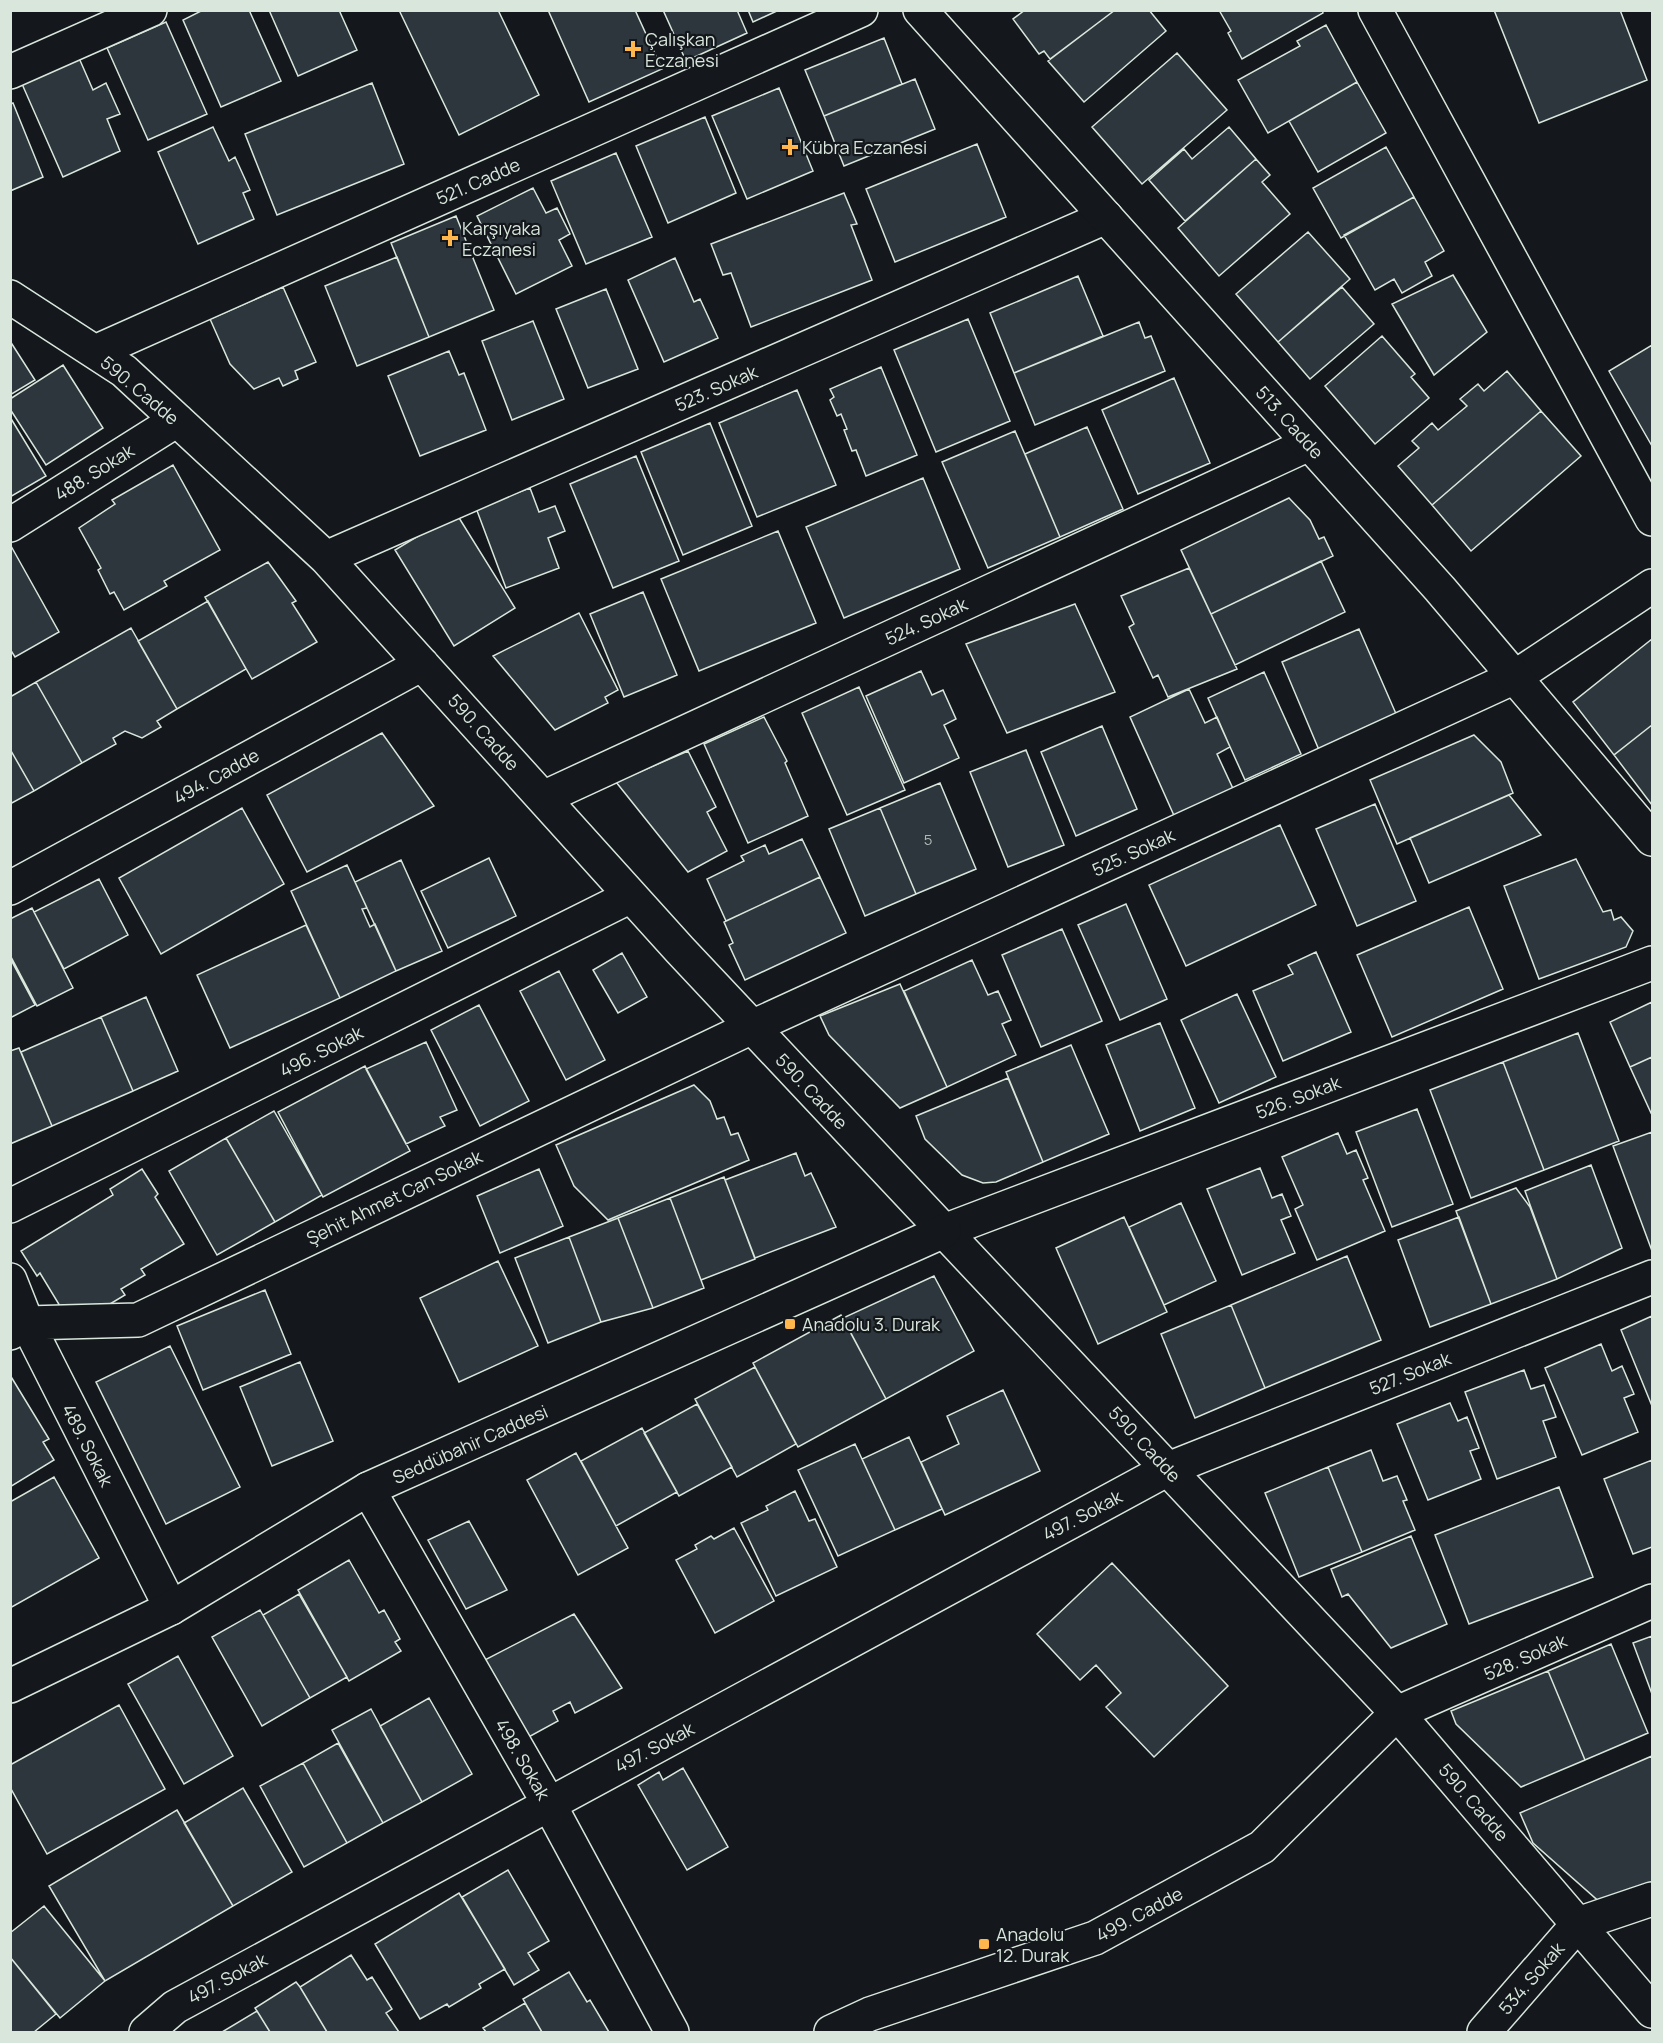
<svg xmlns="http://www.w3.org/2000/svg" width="1663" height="2043" viewBox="0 0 1663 2043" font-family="Manrope,sans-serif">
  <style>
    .building { fill: #2c363c; stroke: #d8e6dc; stroke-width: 1.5 }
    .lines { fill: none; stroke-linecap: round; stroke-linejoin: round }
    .street-casing { stroke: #d8e6dc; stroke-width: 36 }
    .secondary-casing { stroke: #d8e6dc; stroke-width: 36 }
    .street { stroke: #14181c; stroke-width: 33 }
    .secondary { stroke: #14181c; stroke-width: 33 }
    .poi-dot { fill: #ffb74d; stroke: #14181c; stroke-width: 2 }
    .labels { text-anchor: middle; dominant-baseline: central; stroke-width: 4.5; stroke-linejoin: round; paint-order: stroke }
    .number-label { font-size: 15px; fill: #adbab4 }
    .poi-label { font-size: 18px; fill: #d8e6dc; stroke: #14181c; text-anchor: start }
    .street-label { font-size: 18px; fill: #d8e6dc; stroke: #14181c }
  </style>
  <rect width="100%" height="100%" fill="#14181c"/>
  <!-- building -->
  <path class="building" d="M 203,10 L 249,10 L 281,81 L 221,107 L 183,20 Z
    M 269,10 L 339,10 L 357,50 L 298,76 Z
    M 399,10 L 498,10 L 539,95 L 459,135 Z
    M 548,10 L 635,10 L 662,69 L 589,102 Z
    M 663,10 L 737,10 L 747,33 L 686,61 Z
    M 748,10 L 779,10 L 753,22 Z
    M 1025,10 L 1115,10 L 1050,59 L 1044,51 L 1039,54 L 1013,19 Z
    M 1115,10 L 1149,10 L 1166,31 L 1084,102 L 1048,61 Z
    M 1219,10 L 1322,10 L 1323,13 L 1242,59 L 1228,33 L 1231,31 Z
    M 1494,10 L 1620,10 L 1647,80 L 1539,123 Z
    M 166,22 L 207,114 L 148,140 L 107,48 Z
    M 1326,25 L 1357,82 L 1268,133 L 1238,80 L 1300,46 L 1297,41 Z
    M 884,38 L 902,84 L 824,116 L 805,70 Z
    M 1177,53 L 1227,110 L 1142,184 L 1092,127 Z
    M 79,58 L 93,90 L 106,83 L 120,114 L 107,119 L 120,151 L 63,177 L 22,84 Z
    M 915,79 L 935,129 L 844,166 L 824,116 Z
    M 1357,82 L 1386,133 L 1318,172 L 1289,121 Z
    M 372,83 L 404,164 L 277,215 L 245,134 Z
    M 779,88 L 813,171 L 747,199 L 712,116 Z
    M 13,103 L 43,177 L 10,191 L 10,104 Z
    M 705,117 L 736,193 L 668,223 L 636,146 Z
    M 213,127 L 229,161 L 235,157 L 250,190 L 243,193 L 254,219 L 198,244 L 158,152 Z
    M 1229,127 L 1256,159 L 1185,221 L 1149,180 L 1184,149 L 1192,159 Z
    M 977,144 L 1006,217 L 895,262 L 866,189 Z
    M 1386,147 L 1414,197 L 1341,238 L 1313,188 Z
    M 616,153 L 652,237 L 586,264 L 551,181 Z
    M 1256,159 L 1270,175 L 1262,182 L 1290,214 L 1219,276 L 1178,228 Z
    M 533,188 L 546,213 L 557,208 L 570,234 L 559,240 L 572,266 L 516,294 L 477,216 Z
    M 844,193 L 857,224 L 851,225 L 872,280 L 751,327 L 731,273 L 723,275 L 711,244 Z
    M 1414,197 L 1444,251 L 1425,262 L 1432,276 L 1402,293 L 1394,279 L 1375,290 L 1344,235 Z
    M 456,216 L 494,310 L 429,337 L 391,243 Z
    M 1308,232 L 1350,279 L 1278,342 L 1236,294 Z
    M 397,257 L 429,337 L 357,366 L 325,286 Z
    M 675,258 L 694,302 L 700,299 L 718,338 L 664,362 L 628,280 Z
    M 1453,275 L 1487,332 L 1434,375 L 1392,304 Z
    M 1078,276 L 1103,336 L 1014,373 L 990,313 Z
    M 283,287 L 316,362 L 295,371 L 298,379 L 283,386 L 279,378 L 254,389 L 230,364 L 210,319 Z
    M 1342,287 L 1374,324 L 1310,379 L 1278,342 Z
    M 606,289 L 638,369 L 588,388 L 556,309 Z
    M 968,319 L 1010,421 L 936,452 L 894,350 Z
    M 533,321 L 564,399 L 512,420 L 482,341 Z
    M 1139,322 L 1145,338 L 1151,336 L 1165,371 L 1035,425 L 1014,373 Z
    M 1382,336 L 1415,374 L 1411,377 L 1429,398 L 1375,444 L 1325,386 Z
    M 10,341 L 35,380 L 10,395 Z
    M 1652,345 L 1652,446 L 1609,371 Z
    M 449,351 L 459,375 L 464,373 L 486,430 L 420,456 L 388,376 Z
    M 63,365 L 103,428 L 46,465 L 10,409 L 10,399 Z
    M 881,367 L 917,455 L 866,476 L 856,450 L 852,451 L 844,430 L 847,429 L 841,414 L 837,416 L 830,400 L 834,397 L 830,389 Z
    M 1507,371 L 1541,411 L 1432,505 L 1398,466 L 1419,448 L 1412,441 L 1432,423 L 1438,430 L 1467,406 L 1460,399 L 1478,384 L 1484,391 Z
    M 1174,378 L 1210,463 L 1138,494 L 1102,410 Z
    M 797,390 L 836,485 L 757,517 L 719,423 Z
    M 1541,411 L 1581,456 L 1471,551 L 1432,505 Z
    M 10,417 L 46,476 L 10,497 Z
    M 710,423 L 752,526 L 683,555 L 641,452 Z
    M 1087,427 L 1123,509 L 1060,537 L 1025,454 Z
    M 1015,431 L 1060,537 L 988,568 L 942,462 Z
    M 636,456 L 679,561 L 613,588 L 570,484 Z
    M 173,465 L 220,550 L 164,581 L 167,586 L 124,610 L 114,592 L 110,594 L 98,570 L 101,568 L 79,528 L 115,504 L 112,500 Z
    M 923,478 L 960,569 L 844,618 L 806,527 Z
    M 530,488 L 539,512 L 555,506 L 565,531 L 548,538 L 559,568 L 506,588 L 476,508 Z
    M 1289,498 L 1310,520 L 1319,539 L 1324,537 L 1333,556 L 1211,614 L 1181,550 Z
    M 456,513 L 515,608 L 454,646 L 395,550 Z
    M 778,531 L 816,623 L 699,671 L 661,579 Z
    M 11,546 L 59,632 L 15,657 L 10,649 Z
    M 1321,561 L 1345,612 L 1235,665 L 1211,614 Z
    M 268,562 L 296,601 L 292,603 L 317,642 L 252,679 L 205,597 Z
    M 1189,568 L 1237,669 L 1168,697 L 1158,675 L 1153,678 L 1129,627 L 1134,624 L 1121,596 Z
    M 643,592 L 677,675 L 624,697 L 590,614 Z
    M 208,601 L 246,669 L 177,709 L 138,641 Z
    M 1075,604 L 1115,692 L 1007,733 L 966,644 Z
    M 579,613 L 618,690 L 605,697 L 608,703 L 555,730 L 493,656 Z
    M 131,628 L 177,709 L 157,721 L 161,727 L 142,738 L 125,731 L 113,738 L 116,744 L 82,763 L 36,682 Z
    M 1359,629 L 1397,716 L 1319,750 L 1282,662 Z
    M 1652,639 L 1652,725 L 1614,755 L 1573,702 Z
    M 921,671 L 932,695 L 943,690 L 956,719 L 944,725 L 959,758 L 904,783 L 866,696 Z
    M 1264,672 L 1301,754 L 1245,780 L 1208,698 Z
    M 36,682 L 82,763 L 34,791 L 10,749 L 10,697 Z
    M 859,687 L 905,790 L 847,815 L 802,713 Z
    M 1189,689 L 1205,723 L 1217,717 L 1230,747 L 1217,754 L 1235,793 L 1176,820 L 1130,717 Z
    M 764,717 L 787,761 L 785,763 L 808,816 L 748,843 L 704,744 Z
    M 1652,725 L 1652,805 L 1614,755 Z
    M 1102,726 L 1137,809 L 1076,836 L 1041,752 Z
    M 382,733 L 434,806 L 307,872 L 267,795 Z
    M 1474,735 L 1501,762 L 1513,793 L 1397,844 L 1370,780 Z
    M 10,749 L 34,791 L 10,804 Z
    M 1026,750 L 1064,845 L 1008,867 L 970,772 Z
    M 688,751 L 716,807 L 707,812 L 727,851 L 688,872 L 616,782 Z
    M 940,783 L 976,869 L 916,894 L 880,808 Z
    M 1509,795 L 1541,835 L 1429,883 L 1410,838 Z
    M 1375,804 L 1416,901 L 1357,926 L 1316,829 Z
    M 242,808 L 284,884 L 161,954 L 119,878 Z
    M 880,808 L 916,894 L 865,916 L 829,829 Z
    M 1280,825 L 1316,905 L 1186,966 L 1149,885 Z
    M 802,839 L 820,877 L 726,921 L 707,879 L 744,861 L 741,856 L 765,845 L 769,854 Z
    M 489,858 L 516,916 L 448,948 L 421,891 Z
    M 1576,859 L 1603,912 L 1611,910 L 1614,920 L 1621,917 L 1633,931 L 1626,947 L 1539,979 L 1504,886 Z
    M 401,860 L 442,951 L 396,971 L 355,882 Z
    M 347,865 L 367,908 L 362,909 L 370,927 L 375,924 L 396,971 L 340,998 L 291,891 Z
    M 820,877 L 846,933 L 745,980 L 729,945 L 733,943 L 724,922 Z
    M 99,879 L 128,935 L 64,969 L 34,912 Z
    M 1126,904 L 1167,999 L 1120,1020 L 1078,925 Z
    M 1469,907 L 1503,989 L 1392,1037 L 1357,955 Z
    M 32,908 L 73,988 L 37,1006 L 10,955 L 10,919 Z
    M 306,925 L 340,998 L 230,1048 L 197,975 Z
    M 1062,929 L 1102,1021 L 1041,1047 L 1002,955 Z
    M 1316,952 L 1351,1032 L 1283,1061 L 1253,991 L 1293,974 L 1288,965 Z
    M 622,953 L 647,997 L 618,1013 L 593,970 Z
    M 10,958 L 35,1005 L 10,1018 Z
    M 972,960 L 988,995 L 998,991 L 1011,1020 L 1002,1024 L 1016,1055 L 947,1087 L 904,991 Z
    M 559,971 L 605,1060 L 566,1080 L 520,991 Z
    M 900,984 L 947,1087 L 900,1108 L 829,1035 L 820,1016 Z
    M 1237,994 L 1276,1077 L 1219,1103 L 1181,1020 Z
    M 146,997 L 178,1071 L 133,1091 L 101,1017 Z
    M 1652,1002 L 1652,1057 L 1630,1067 L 1610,1022 Z
    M 479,1005 L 529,1101 L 480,1126 L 431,1030 Z
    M 101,1017 L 133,1091 L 52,1126 L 21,1052 Z
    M 1160,1023 L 1195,1108 L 1140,1131 L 1106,1045 Z
    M 1578,1033 L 1619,1141 L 1544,1170 L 1503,1062 Z
    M 426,1042 L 457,1110 L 440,1117 L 445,1126 L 406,1144 L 366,1069 Z
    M 1071,1045 L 1109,1134 L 1043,1162 L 1006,1072 Z
    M 19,1048 L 52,1126 L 10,1144 L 10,1051 Z
    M 1652,1057 L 1652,1112 L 1651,1113 L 1630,1067 Z
    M 1503,1062 L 1544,1170 L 1471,1198 L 1430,1090 Z
    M 365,1066 L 410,1151 L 323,1197 L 278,1112 Z
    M 1008,1078 L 1043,1162 L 996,1182 L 983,1183 L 962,1175 L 925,1139 L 916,1116 Z
    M 694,1085 L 710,1101 L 717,1119 L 724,1117 L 731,1135 L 738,1133 L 749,1160 L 608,1220 L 574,1186 L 556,1145 Z
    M 1417,1109 L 1453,1204 L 1392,1227 L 1356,1132 Z
    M 274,1111 L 322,1195 L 275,1222 L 226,1138 Z
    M 1652,1132 L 1652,1251 L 1613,1146 Z
    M 1338,1133 L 1347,1154 L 1356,1150 L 1368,1178 L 1363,1180 L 1385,1231 L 1317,1260 L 1295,1209 L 1303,1205 L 1282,1157 Z
    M 226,1138 L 275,1222 L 217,1255 L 169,1171 Z
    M 796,1153 L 805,1176 L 811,1173 L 836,1227 L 755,1258 L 725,1180 Z
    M 1591,1165 L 1622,1248 L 1557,1279 L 1525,1191 Z
    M 1260,1168 L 1272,1198 L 1282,1194 L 1291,1216 L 1281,1220 L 1295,1253 L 1242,1275 L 1207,1189 Z
    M 142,1169 L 158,1194 L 155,1197 L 184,1244 L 141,1269 L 145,1275 L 121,1289 L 125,1295 L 85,1319 L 69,1321 L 40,1273 L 37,1276 L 21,1251 L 113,1195 L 110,1189 Z
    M 539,1169 L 563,1226 L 500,1253 L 477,1196 Z
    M 724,1177 L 755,1259 L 701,1280 L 670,1198 Z
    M 1516,1188 L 1530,1207 L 1557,1279 L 1491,1304 L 1456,1211 Z
    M 670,1198 L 704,1288 L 653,1308 L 618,1218 Z
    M 1181,1203 L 1216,1281 L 1164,1305 L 1129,1227 Z
    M 1124,1217 L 1167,1312 L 1098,1344 L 1056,1248 Z
    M 1459,1217 L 1491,1304 L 1430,1327 L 1398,1240 Z
    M 618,1218 L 653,1308 L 601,1322 L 569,1237 Z
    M 569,1237 L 601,1322 L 548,1343 L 515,1258 Z
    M 1347,1256 L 1381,1340 L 1265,1388 L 1231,1305 Z
    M 498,1261 L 538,1346 L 459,1382 L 420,1298 Z
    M 934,1276 L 974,1351 L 886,1399 L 843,1318 Z
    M 265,1290 L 291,1354 L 203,1390 L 177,1326 Z
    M 1231,1305 L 1265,1388 L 1195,1418 L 1161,1334 Z
    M 841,1315 L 886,1399 L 798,1447 L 753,1363 Z
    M 1652,1316 L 1652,1406 L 1621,1330 Z
    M 1601,1344 L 1612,1371 L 1622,1366 L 1634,1394 L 1624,1398 L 1638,1432 L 1582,1455 L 1545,1368 Z
    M 170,1346 L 240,1487 L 166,1524 L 96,1382 Z
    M 300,1362 L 333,1441 L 272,1466 L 240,1387 Z
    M 755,1367 L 796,1444 L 737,1477 L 695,1399 Z
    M 1524,1370 L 1531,1389 L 1544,1385 L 1556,1417 L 1543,1421 L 1556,1457 L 1497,1479 L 1465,1392 Z
    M 10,1375 L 49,1439 L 43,1442 L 54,1460 L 10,1487 Z
    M 1003,1390 L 1040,1471 L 945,1515 L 921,1462 L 959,1444 L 947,1416 Z
    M 1450,1403 L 1458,1421 L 1467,1417 L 1479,1448 L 1470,1451 L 1481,1479 L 1428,1500 L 1397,1424 Z
    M 697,1404 L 732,1467 L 679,1496 L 644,1433 Z
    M 642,1428 L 677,1492 L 616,1526 L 581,1461 Z
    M 909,1437 L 942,1509 L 895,1530 L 862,1459 Z
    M 855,1444 L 895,1530 L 838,1556 L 798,1470 Z
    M 1371,1450 L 1383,1481 L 1397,1476 L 1407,1500 L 1403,1501 L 1415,1530 L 1362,1552 L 1328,1467 Z
    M 576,1453 L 628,1548 L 578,1575 L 527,1480 Z
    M 1652,1460 L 1652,1547 L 1633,1554 L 1604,1479 Z
    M 1328,1467 L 1362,1552 L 1299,1577 L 1265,1493 Z
    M 54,1477 L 99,1558 L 10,1608 L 10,1502 Z
    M 1559,1487 L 1593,1577 L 1469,1624 L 1435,1535 Z
    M 795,1491 L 809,1521 L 815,1519 L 837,1567 L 776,1596 L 741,1523 L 768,1510 L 766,1506 Z
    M 469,1521 L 507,1590 L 466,1609 L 428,1540 Z
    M 734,1528 L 774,1601 L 715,1633 L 676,1560 L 697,1549 L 695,1545 L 711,1536 L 714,1539 Z
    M 1411,1536 L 1447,1624 L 1391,1648 L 1348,1594 L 1342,1597 L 1331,1569 Z
    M 349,1560 L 379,1613 L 384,1610 L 400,1639 L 395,1642 L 401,1651 L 349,1681 L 298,1590 Z
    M 1112,1563 L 1228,1686 L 1154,1757 L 1106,1707 L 1121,1693 L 1096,1665 L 1080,1680 L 1037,1634 Z
    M 299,1594 L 347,1677 L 310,1698 L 263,1615 Z
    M 260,1610 L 310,1698 L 262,1726 L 212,1637 Z
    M 574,1614 L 622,1688 L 575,1713 L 570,1702 L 553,1711 L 558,1721 L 525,1739 L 477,1664 Z
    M 1652,1636 L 1652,1694 L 1633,1643 Z
    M 1611,1644 L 1648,1733 L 1585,1760 L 1548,1671 Z
    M 178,1656 L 233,1756 L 184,1784 L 128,1684 Z
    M 1548,1671 L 1585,1760 L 1521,1787 L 1456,1724 L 1451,1711 Z
    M 429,1698 L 472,1774 L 422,1802 L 380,1726 Z
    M 119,1705 L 165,1789 L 47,1854 L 10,1787 L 10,1765 Z
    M 371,1709 L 422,1802 L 383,1823 L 332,1730 Z
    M 338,1743 L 383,1823 L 347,1843 L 303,1763 Z
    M 1652,1756 L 1652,1894 L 1611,1912 L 1533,1843 L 1520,1813 Z
    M 303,1763 L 347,1843 L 304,1867 L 260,1786 Z
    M 683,1768 L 728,1847 L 687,1870 L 638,1785 L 659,1772 L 663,1780 Z
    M 243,1788 L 292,1872 L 233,1906 L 184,1823 Z
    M 177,1810 L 233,1906 L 105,1981 L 49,1886 Z
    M 508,1870 L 549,1941 L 528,1953 L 539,1970 L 514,1985 L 462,1897 Z
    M 459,1893 L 505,1969 L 479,1984 L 481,1988 L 449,2007 L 447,2004 L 420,2019 L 375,1944 Z
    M 44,1906 L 105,1981 L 60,2018 L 10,1957 L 10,1933 Z
    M 351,1955 L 367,1980 L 372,1977 L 392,2009 L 386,2013 L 399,2032 L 327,2032 L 300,1987 Z
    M 10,1957 L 56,2014 L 34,2032 L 10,2032 Z
    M 569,1972 L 587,2002 L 590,2000 L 609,2032 L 542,2032 L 523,1999 Z
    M 296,1982 L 300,1987 L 327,2032 L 270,2032 L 255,2008 Z
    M 525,2003 L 542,2032 L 486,2032 L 483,2028 Z
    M 257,2011 L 270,2032 L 222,2032 Z"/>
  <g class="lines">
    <!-- street casing -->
    <g class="street-casing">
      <path id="street" d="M 1375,10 L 1652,519
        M 10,72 L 150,10
        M 10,297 L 124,371 L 326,558 L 680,950 L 1397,1713 L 1652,2011
        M 95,352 L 861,10
        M 10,525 L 177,420
        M 326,558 L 1106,217
        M 543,798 L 1309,444
        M 10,888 L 422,664
        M 10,1206 L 631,896
        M 944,1231 L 1652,963
        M 10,1280 L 27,1323 L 171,1608
        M 10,1333 L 27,1323 L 138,1320 L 752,1027 L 1515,677 L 1652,586
        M 368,1489 L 549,1804 L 672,2032
        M 1578,1924 L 1652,1899
        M 146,2032 L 175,2007 L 1168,1469 L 1652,1277
        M 831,2032 L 870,2014 L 1095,1938 L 1262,1847 L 1397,1713 L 1652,1601
        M 1484,2032 L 1578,1924"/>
    </g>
    <!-- secondary casing -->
    <g class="secondary-casing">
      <path id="secondary" d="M 920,10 L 1440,589 L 1652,839
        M 10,1686 L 171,1608 L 368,1489 L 944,1231"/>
    </g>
    <!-- street -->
    <use href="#street" class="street"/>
    <!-- secondary -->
    <use href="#secondary" class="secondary"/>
  </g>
  <!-- markers -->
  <g class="poi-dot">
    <path d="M630 40h6v6h6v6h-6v6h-6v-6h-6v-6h6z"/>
    <path d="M787 138h6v6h6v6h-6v6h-6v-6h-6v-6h6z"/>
    <path d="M447 229h6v6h6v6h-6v6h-6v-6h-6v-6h6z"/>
    <rect x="784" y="1318" width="12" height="12" rx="3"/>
    <rect x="978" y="1938" width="12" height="12" rx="3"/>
  </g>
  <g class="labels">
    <!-- number labels -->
    <g class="number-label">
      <text x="928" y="839">5</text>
    </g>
    <!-- poi labels -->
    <g class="poi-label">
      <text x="645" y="39">Çalışkan<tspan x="645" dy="21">Eczanesi</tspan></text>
      <text x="802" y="147">Kübra Eczanesi</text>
      <text x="462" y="228">Karşıyaka<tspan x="462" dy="21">Eczanesi</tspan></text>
      <text x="802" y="1324">Anadolu 3. Durak</text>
      <text x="996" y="1934">Anadolu<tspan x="996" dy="21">12. Durak</tspan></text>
    </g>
    <!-- street labels -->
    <g class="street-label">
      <text transform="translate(478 181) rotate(-24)">521. Cadde</text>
      <text transform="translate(716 388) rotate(-24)">523. Sokak</text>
      <text transform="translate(140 390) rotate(40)">590. Cadde</text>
      <text transform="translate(1290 422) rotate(48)">513. Cadde</text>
      <text transform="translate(94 472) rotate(-32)">488. Sokak</text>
      <text transform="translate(926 621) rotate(-25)">524. Sokak</text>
      <text transform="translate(484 732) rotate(48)">590. Cadde</text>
      <text transform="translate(216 776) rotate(-29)">494. Cadde</text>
      <text transform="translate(1133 852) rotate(-25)">525. Sokak</text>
      <text transform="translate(321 1051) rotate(-27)">496. Sokak</text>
      <text transform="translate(812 1091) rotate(47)">590. Cadde</text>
      <text transform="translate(1298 1097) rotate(-21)">526. Sokak</text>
      <text transform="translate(394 1197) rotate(-26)">Şehit Ahmet Can Sokak</text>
      <text transform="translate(1410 1373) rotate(-22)">527. Sokak</text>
      <text transform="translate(470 1444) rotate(-24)">Seddübahir Caddesi</text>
      <text transform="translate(1145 1444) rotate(47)">590. Cadde</text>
      <text transform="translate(88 1445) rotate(63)">489. Sokak</text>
      <text transform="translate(1082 1515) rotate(-28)">497. Sokak</text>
      <text transform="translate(1525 1657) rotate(-24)">528. Sokak</text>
      <text transform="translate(654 1747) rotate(-28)">497. Sokak</text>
      <text transform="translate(523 1759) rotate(60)">498. Sokak</text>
      <text transform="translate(1474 1802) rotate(49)">590. Cadde</text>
      <text transform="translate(1139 1914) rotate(-28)">499. Cadde</text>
      <text transform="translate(227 1978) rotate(-28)">497. Sokak</text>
      <text transform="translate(1531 1978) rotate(-49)">534. Sokak</text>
    </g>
  </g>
  <!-- border -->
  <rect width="1663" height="2043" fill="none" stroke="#d8e6dc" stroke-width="24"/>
</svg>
